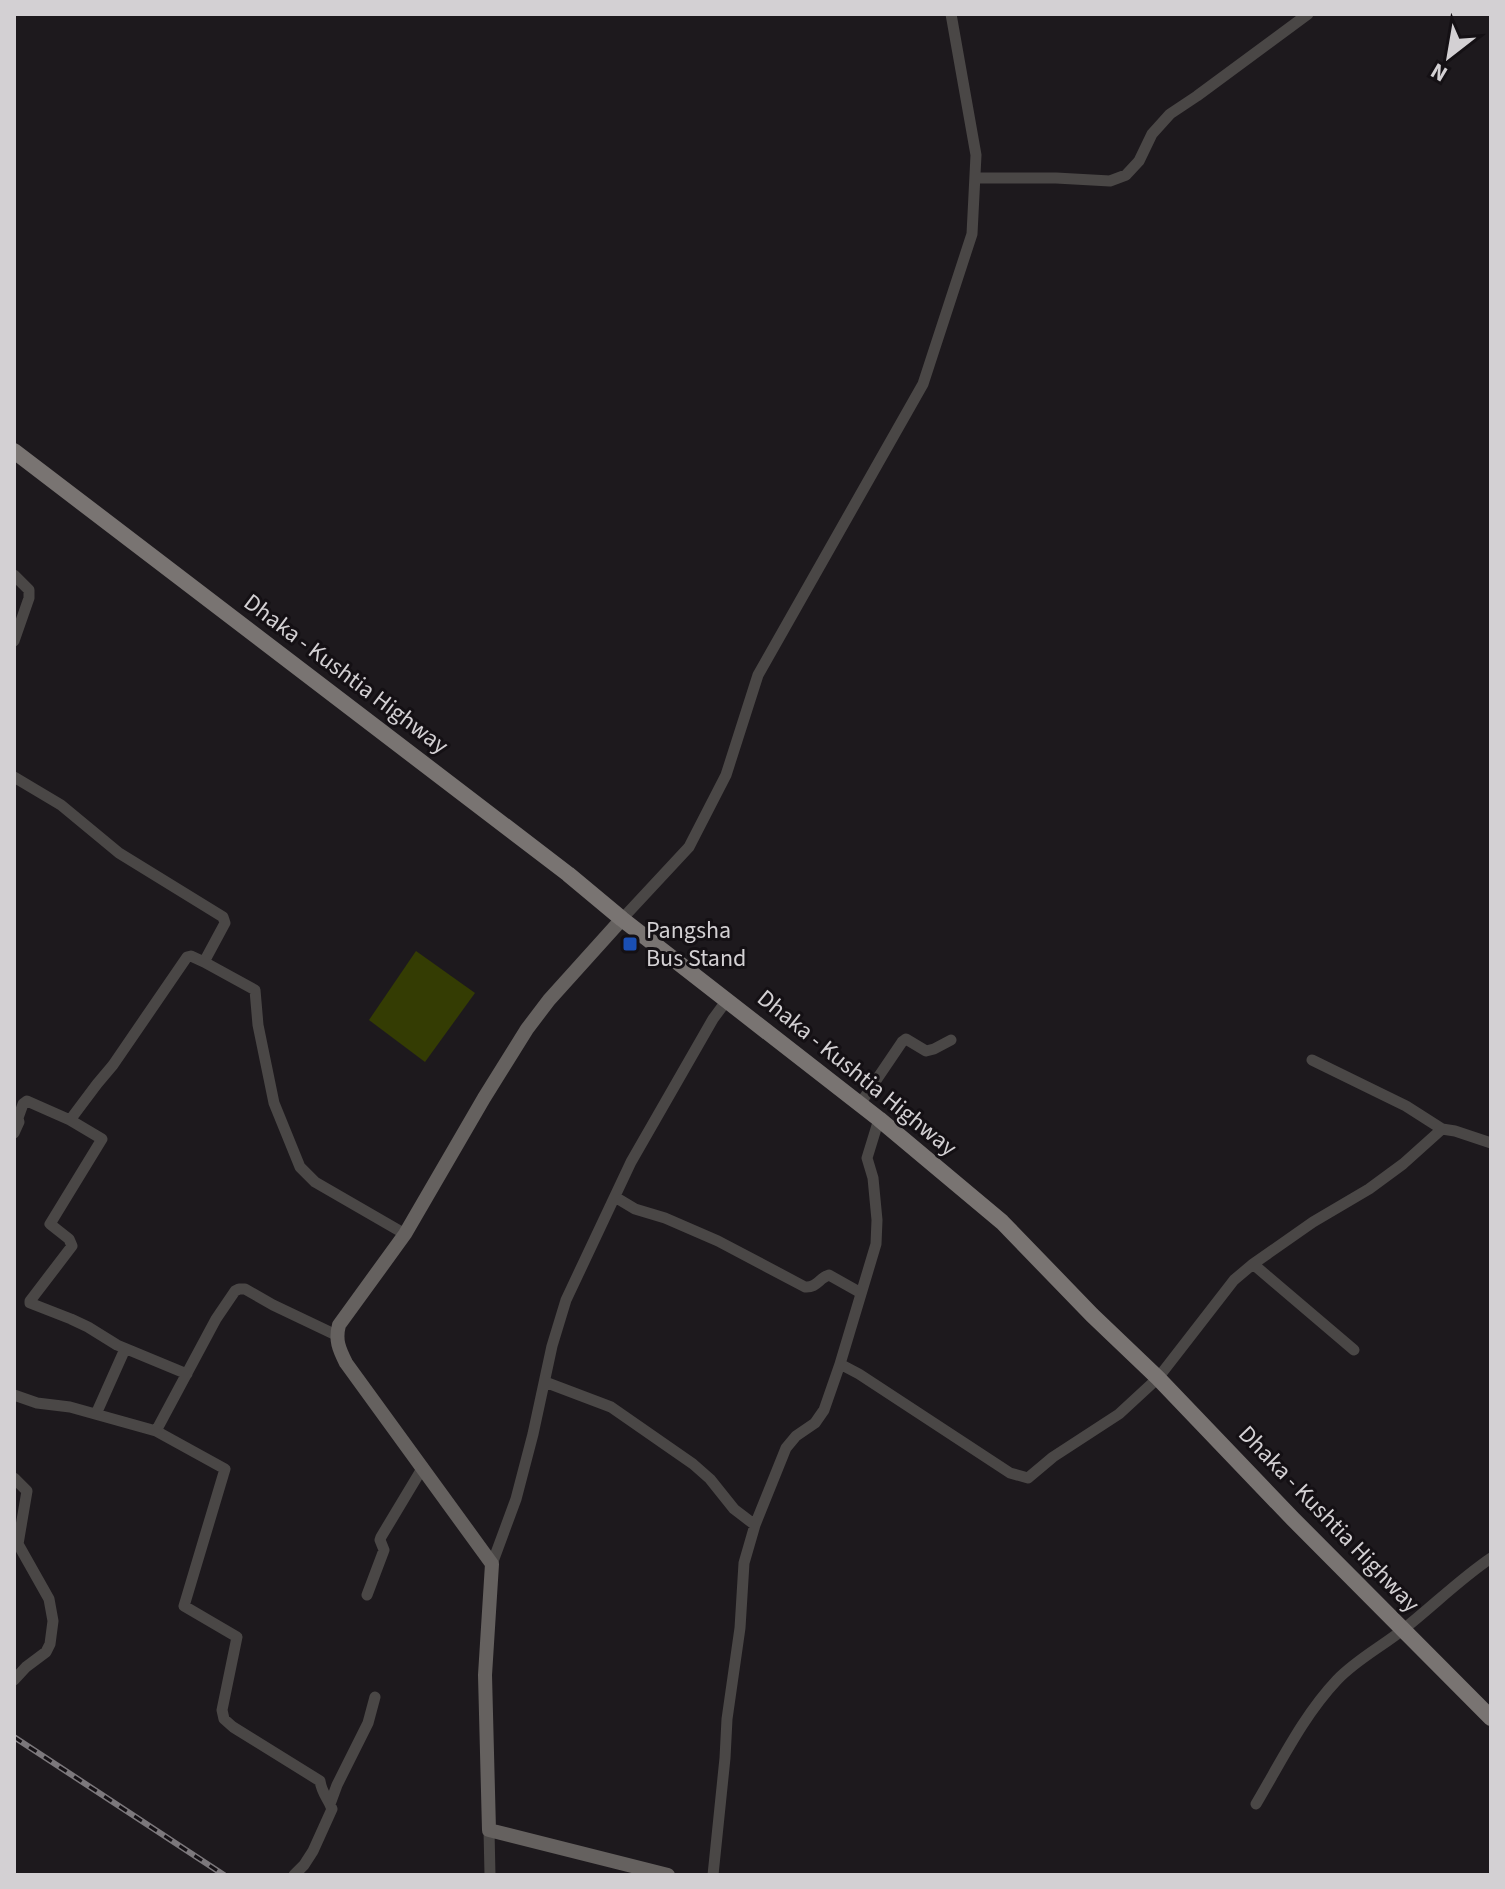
<svg xmlns="http://www.w3.org/2000/svg" width="1505" height="1889" viewBox="0 0 1505 1889" font-family="'Source Sans 3',sans-serif">
  <style>
    .green { fill: #343c03 }
    .lines { fill: none; stroke-linecap: round; stroke-linejoin: round }
    .street { stroke: #4a4746; stroke-width: 11 }
    .secondary { stroke: #65615f; stroke-width: 14 }
    .primary { stroke: #797472; stroke-width: 16 }
    .rail-casing { stroke: #7c787c; stroke-width: 6 }
    .rail { stroke: #141014; stroke-width: 3; stroke-dasharray: 9; stroke-linecap: butt }
    .transit-dot { fill: #1a4fb4; stroke: #141014; stroke-width: 3 }
    .labels { text-anchor: middle; dominant-baseline: central; stroke-width: 6; stroke-linejoin: round; paint-order: stroke }
    .street-label { font-size: 24px; fill: #d3d0d3; stroke: #141014 }
    .poi-label { font-size: 24px; fill: #d3d0d3; stroke: #141014; text-anchor: start }
  </style>
  <rect width="100%" height="100%" fill="#1d191d"/>
  <!-- green -->
  <path class="green" d="M 416,951 L 475,993 L 425,1062 L 369,1020 Z"/>
  <g class="lines">
    <!-- street -->
    <path class="street" d="M 975,178 L 1056,178 L 1110,181 L 1126,175 L 1139,161 L 1152,134 L 1170,114 L 1197,96 L 1308,14
      M 14,575 L 29,590 L 29,598 L 14,641
      M 14,777 L 61,805 L 119,853 L 223,917 L 225,923 L 204,962 L 255,990 L 258,1025 L 274,1103 L 300,1167 L 315,1182 L 405,1234
      M 622,919 L 689,847 L 726,775 L 758,675 L 923,384 L 972,234 L 976,155 L 951,14
      M 1312,1060 L 1406,1106 L 1442,1129 L 1455,1131 L 1491,1143
      M 860,1104 L 902,1042 L 906,1039 L 926,1051 L 934,1049 L 951,1040
      M 879,1119 L 867,1158 L 873,1178 L 877,1220 L 876,1244 L 840,1364 L 859,1374 L 1010,1473 L 1028,1478 L 1053,1457 L 1119,1414 L 1158,1378 L 1234,1280 L 1253,1264 L 1313,1222 L 1369,1189 L 1403,1164 L 1442,1129
      M 70,1120 L 102,1139 L 50,1224 L 69,1239 L 72,1246 L 30,1301 L 30,1303 L 71,1319 L 88,1327 L 117,1345 L 187,1374
      M 14,1133 L 19,1122 L 18,1118 L 23,1104 L 27,1101 L 70,1120 L 97,1084 L 113,1065 L 187,957 L 191,956 L 204,962
      M 615,1197 L 635,1209 L 665,1218 L 718,1241 L 805,1287 C 817,1288 819,1278 829,1275 L 861,1293
      M 1253,1264 L 1354,1350
      M 545,1382 L 611,1407 L 693,1464 L 710,1479 L 734,1509 L 755,1525
      M 14,1395 L 37,1403 L 70,1407 L 156,1431 L 225,1469 L 184,1606 L 237,1637 L 222,1710 L 224,1719 L 233,1727 L 320,1781 C 322,1794 328,1798 332,1809 L 313,1851 L 304,1865 L 294,1875
      M 96,1414 L 125,1349
      M 156,1431 L 216,1319 L 235,1291 L 239,1289 L 245,1289 L 273,1305 L 336,1335
      M 14,1478 L 27,1491 L 18,1544 L 49,1599 L 53,1621 L 50,1644 L 46,1652 L 26,1667 L 14,1680
      M 492,1564 L 516,1499 L 533,1434 L 552,1346 L 566,1300 L 631,1162 L 713,1019 L 727,1000
      M 367,1595 L 384,1550 L 380,1540 L 381,1537 L 423,1467
      M 330,1804 L 337,1785 L 368,1723 L 375,1697
      M 1256,1804 C 1281,1762 1303,1716 1337,1680 C 1357,1659 1383,1646 1405,1628 C 1434,1605 1460,1579 1491,1558
      M 489,1830 L 490,1875
      M 713,1875 L 725,1758 L 727,1719 L 740,1628 L 744,1563 L 755,1525 L 786,1448 L 796,1436 L 815,1423 L 824,1410 L 840,1364"/>
    <!-- secondary -->
    <path class="secondary" d="M 622,919 L 549,1000 L 527,1029 L 484,1098 L 405,1234 L 339,1325 C 335,1340 339,1349 346,1363 L 492,1564 L 485,1675 L 489,1830 L 668,1875"/>
    <!-- primary -->
    <path class="primary" d="M 14,451 L 568,874 L 622,919 L 879,1119 L 1002,1222 L 1092,1315 L 1158,1378 L 1293,1519 L 1491,1718"/>
    <!-- rail casing -->
    <g class="rail-casing">
      <path id="rail" d="M 14,1737 L 224,1875"/>
    </g>
    <!-- rail -->
    <use href="#rail" class="rail"/>
  </g>
  <!-- markers -->
  <rect class="transit-dot" x="622" y="936" width="16" height="16" rx="4"/>
  <g class="labels">
    <!-- street labels -->
    <g class="street-label">
      <text transform="translate(346 674) rotate(37)">Dhaka - Kushtia Highway</text>
      <text transform="translate(857 1073) rotate(39)">Dhaka - Kushtia Highway</text>
      <text transform="translate(1329 1519) rotate(46)">Dhaka - Kushtia Highway</text>
    </g>
    <!-- poi labels -->
    <g class="poi-label">
      <text x="646" y="930">Pangsha<tspan x="646" dy="28">Bus Stand</tspan></text>
    </g>
  </g>
  <!-- border -->
  <rect width="1505" height="1889" fill="none" stroke="#d3d0d3" stroke-width="32"/>
  <!-- north arrow -->
  <g transform="translate(1449 56) rotate(211)" stroke="#141014" stroke-width="6" paint-order="stroke">
  <path d="M0-6L14 30L0 20L-14 30Z" fill="#d3d0d3"/>
  <text y="-12" font-size="22" font-weight="bold" text-anchor="middle" fill="#d3d0d3">N</text>
  </g>
</svg>
